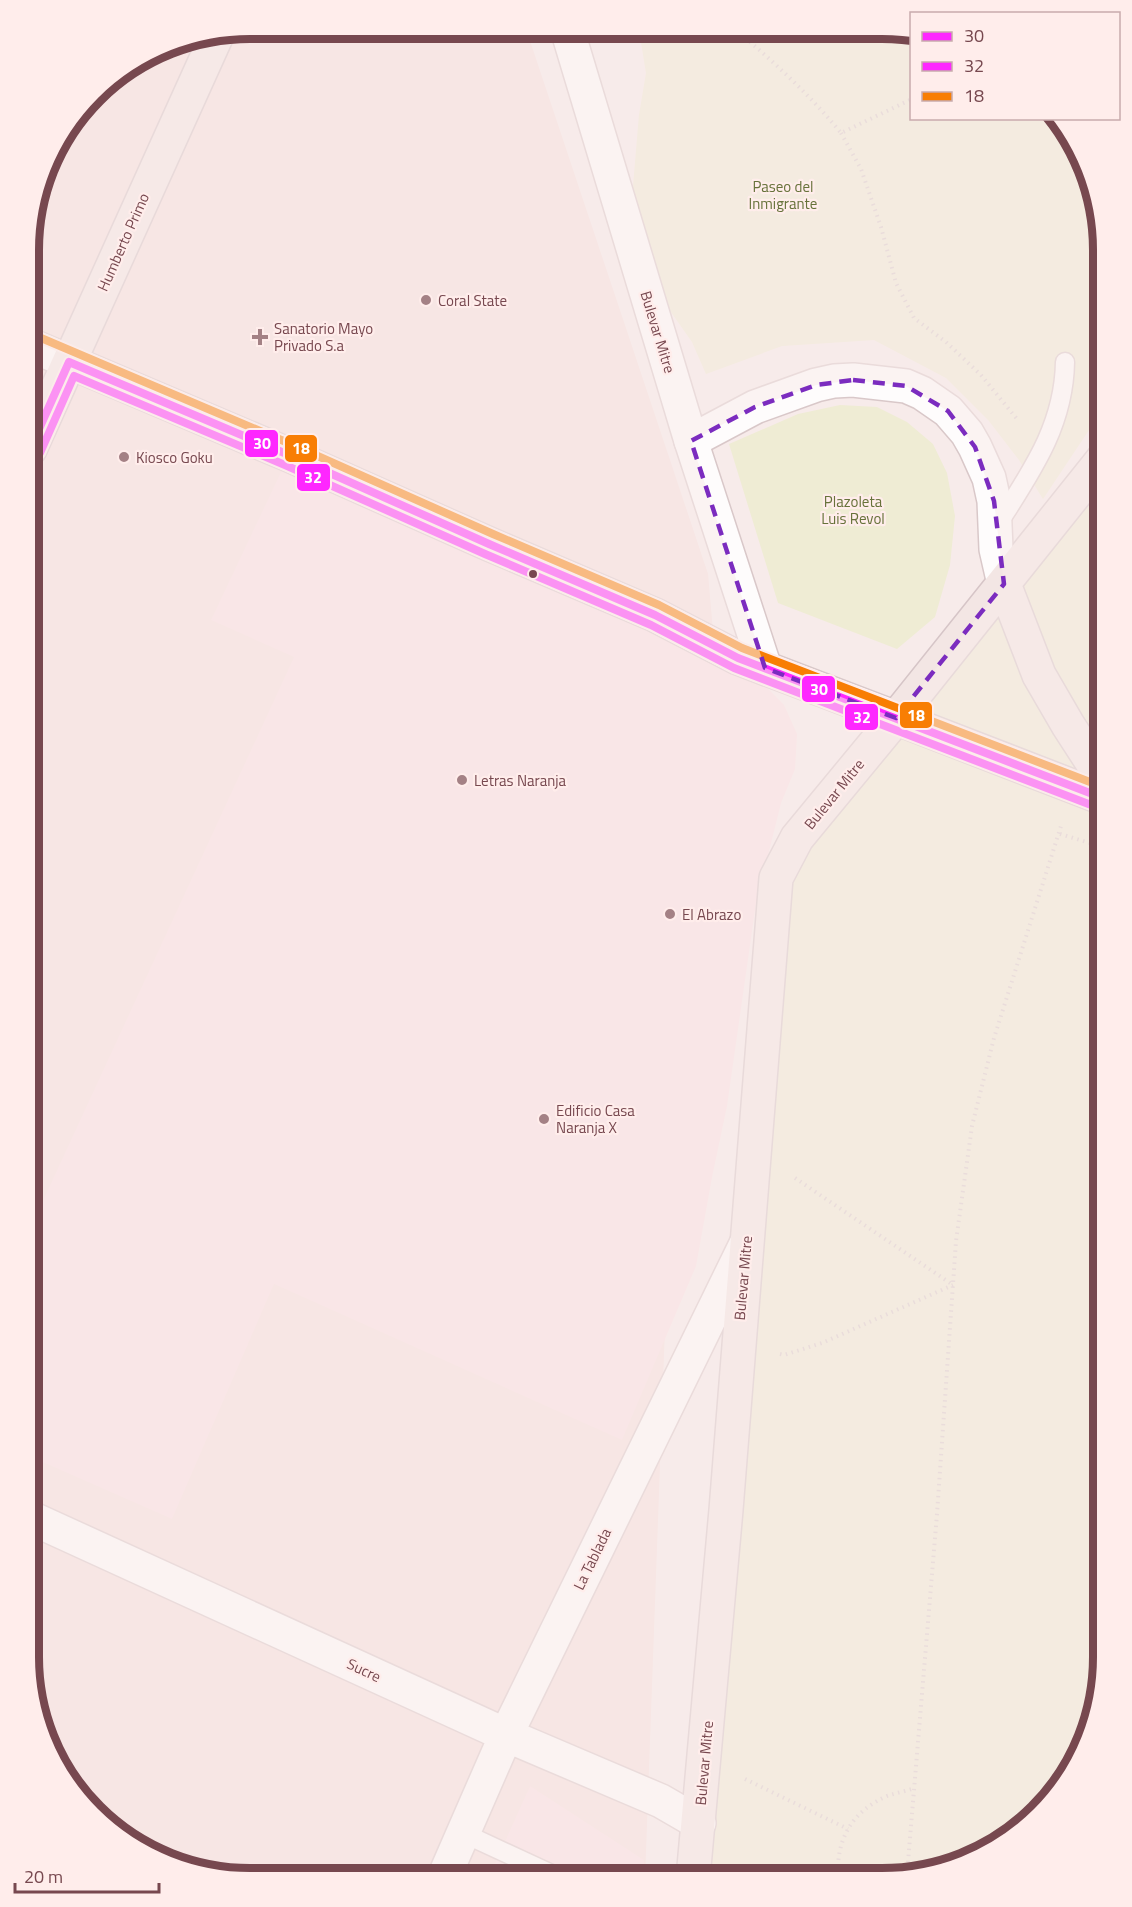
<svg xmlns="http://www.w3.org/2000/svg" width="1132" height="1907" viewBox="0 0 1132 1907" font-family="'Titillium Web',sans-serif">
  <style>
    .residential { fill: #f6dfdd }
    .commercial { fill: #fbe0e4 }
    .green { fill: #efecd4 }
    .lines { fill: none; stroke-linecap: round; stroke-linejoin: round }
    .service-casing { stroke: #d9c8c9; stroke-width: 21 }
    .minor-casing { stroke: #d9c8c9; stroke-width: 36 }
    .tertiary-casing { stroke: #d9c8c9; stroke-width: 36 }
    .primary-casing { stroke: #d6c5c7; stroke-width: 36 }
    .path { stroke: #d9cbcb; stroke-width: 4; stroke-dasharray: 1.5 4.5; stroke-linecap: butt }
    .service { stroke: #fefcfc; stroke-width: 18 }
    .minor { stroke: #fefcfc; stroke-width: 33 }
    .tertiary { stroke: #fefcfc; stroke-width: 33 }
    .primary { stroke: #f3e6e4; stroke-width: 33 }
    .bus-1-casing { stroke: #ffedeb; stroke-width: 12 }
    .bus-2-casing { stroke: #ffedeb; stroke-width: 12 }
    .bus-3-casing { stroke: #ffedeb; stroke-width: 12 }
    .bus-1 { stroke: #fe27ff; stroke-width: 8 }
    .bus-2 { stroke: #fe27ff; stroke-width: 8 }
    .bus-3 { stroke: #f87e04; stroke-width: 8 }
    .marked { fill: none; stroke: #7b2cbf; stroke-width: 4.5; stroke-dasharray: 12 8; stroke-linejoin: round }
    .poi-dot { fill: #a48185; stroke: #ffedeb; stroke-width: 2 }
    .bus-dot { fill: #77484f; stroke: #ffedeb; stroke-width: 2 }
    .labels { text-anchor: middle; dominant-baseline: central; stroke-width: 4.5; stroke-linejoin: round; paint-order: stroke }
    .park-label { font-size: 15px; fill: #67723a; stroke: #ffedeb }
    .street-label { font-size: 15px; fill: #77484f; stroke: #ffedeb }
    .poi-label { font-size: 15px; fill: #77484f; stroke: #ffedeb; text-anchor: start }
    .rim { fill: none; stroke: #77484f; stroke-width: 8 }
    .line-badge { stroke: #ffedeb; stroke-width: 2 }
    .badge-label { font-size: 16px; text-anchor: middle; font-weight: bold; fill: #fff }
  </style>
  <rect width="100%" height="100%" fill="#f7ebea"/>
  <!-- residential -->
  <path class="residential" d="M 250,29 L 526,29 L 708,574 L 718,690 L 672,1131 L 645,1878 L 221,1877 L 165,1862 L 115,1833 L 74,1792 L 45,1742 L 29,1657 L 30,221 L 51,152 L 104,84 L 165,45 Z"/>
  <!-- commercial -->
  <path class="commercial" d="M 289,455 L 738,658 L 784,705 L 797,734 L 795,769 L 781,803 L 756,903 L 727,1106 L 712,1177 L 696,1266 L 622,1440 L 274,1284 L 172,1519 L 29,1456 L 29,1231 L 294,657 L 211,620 Z
    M 530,1786 L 644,1860 L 643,1878 L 489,1877 Z"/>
  <!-- green -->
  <path class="green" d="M 639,30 L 911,30 L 912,118 L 1060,119 L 1087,165 L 1103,250 L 1103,409 L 1043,499 L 1019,460 L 989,421 L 946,378 L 874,340 L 782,346 L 706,374 L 692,342 L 659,295 L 631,210 L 639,115 L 646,73 Z
    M 840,405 L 877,407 L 907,422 L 933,444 L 947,473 L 955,516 L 950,565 L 935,617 L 897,649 L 778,603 L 729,444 L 798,414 Z
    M 1103,459 L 1103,1672 L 1092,1729 L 1058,1792 L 1017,1833 L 967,1862 L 883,1878 L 693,1878 L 776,878 Z"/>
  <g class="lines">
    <!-- service casing -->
    <g class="service-casing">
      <path id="service" d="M 998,524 C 1031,472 1064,426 1065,362
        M 463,1833 L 560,1878"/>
    </g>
    <!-- minor casing -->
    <g class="minor-casing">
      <path id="minor" d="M 691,441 L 755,407 L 816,385 L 834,381 L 853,380 L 906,386 L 922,393 L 948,411 L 967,433 L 975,447 L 989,478 L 994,501 L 996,549 L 1004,584
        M 29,1517 L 506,1735 L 661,1801 L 699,1823
        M 444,1877 L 506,1735 L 746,1244"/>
    </g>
    <!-- tertiary casing -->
    <g class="tertiary-casing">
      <path id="tertiary" d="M 567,29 L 691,441 L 765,668
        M 30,345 L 289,455 L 489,544 L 655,615 L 738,658 L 896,718"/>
    </g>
    <!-- primary casing -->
    <g class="primary-casing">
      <path id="primary" d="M 30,449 L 217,35
        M 1004,584 L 1039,675 L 1068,725 L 1103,779
        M 896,718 L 1103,798
        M 693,1878 L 726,1510 L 776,878 L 797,838 L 896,718 L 1103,459"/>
    </g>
    <!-- path -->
    <path class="path" d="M 736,30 C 774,62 810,95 841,133 L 912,99
      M 841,133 L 861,169 L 881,227 L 896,283 L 914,318 L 946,342 L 981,375 L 1017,419
      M 1060,834 L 1103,847
      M 795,1178 L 953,1285
      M 780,1354 L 784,1355 L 822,1343 L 953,1285
      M 745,1779 L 848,1829
      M 907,1874 L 937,1514 L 956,1241 L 972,1126 L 994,1038 L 1061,826
      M 838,1878 C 836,1840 851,1812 887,1796 C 896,1793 906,1791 915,1788"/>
    <!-- service -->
    <use href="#service" class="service"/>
    <!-- minor -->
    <use href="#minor" class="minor"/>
    <!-- tertiary -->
    <use href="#tertiary" class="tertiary"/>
    <!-- primary -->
    <use href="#primary" class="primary"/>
    <!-- bus-1 casing -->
    <g class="bus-1-casing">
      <path id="bus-1" d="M 30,449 L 69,362 L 289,455 L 489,544 L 655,615 L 738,658 L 1103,798"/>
    </g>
    <!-- bus-2 casing -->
    <g class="bus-2-casing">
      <path id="bus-2" d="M 40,453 L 74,376 L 285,465 L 485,554 L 651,625 L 734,668 L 1099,808"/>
    </g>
    <!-- bus-3 casing -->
    <g class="bus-3-casing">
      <path id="bus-3" d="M 34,335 L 293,445 L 493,534 L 659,605 L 742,648 L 1103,787"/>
    </g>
    <!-- bus-1 -->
    <use href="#bus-1" class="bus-1"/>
    <!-- bus-2 -->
    <use href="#bus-2" class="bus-2"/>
    <!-- bus-3 -->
    <use href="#bus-3" class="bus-3"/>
  </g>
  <!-- marked area -->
  <path d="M0 0H1132V1907H0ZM 853,380 L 906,386 L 948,411 L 975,447 L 994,501 L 1004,584 L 896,718 L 765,668 L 691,441 L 755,407 L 816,385 Z" fill="#f7ebea" fill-opacity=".55" fill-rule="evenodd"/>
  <path class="marked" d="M 853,380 L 906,386 L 948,411 L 975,447 L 994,501 L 1004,584 L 896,718 L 765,668 L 691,441 L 755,407 L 816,385 Z"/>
  <!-- markers -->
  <g class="poi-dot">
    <circle cx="426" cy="300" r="6"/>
    <path d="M257 328h6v6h6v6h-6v6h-6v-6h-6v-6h6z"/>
    <circle cx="124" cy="457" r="6"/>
    <circle cx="462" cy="780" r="6"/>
    <circle cx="670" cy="914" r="6"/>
    <circle cx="544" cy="1119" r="6"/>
  </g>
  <circle class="bus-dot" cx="533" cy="574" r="5"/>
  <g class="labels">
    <!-- park labels -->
    <g class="park-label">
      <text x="783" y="186">Paseo del<tspan x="783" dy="17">Inmigrante</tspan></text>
      <text x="853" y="501">Plazoleta<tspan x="853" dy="17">Luis Revol</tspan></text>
    </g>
    <!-- street labels -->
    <g class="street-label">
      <text transform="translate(123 242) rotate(-66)">Humberto Primo</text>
      <text transform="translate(658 332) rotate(73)">Bulevar Mitre</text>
      <text transform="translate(834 794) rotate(-51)">Bulevar Mitre</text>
      <text transform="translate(743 1278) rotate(-85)">Bulevar Mitre</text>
      <text transform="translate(592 1559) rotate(-64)">La Tablada</text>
      <text transform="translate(364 1670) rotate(25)">Sucre</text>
      <text transform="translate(704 1763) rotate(-85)">Bulevar Mitre</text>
    </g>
    <!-- poi labels -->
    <g class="poi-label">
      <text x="438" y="300">Coral State</text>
      <text x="274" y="328">Sanatorio Mayo<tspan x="274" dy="17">Privado S.a</tspan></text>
      <text x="136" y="457">Kiosco Goku</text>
      <text x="474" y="780">Letras Naranja</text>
      <text x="682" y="914">El Abrazo</text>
      <text x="556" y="1110">Edificio Casa<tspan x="556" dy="17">Naranja X</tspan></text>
    </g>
  </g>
  <!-- crop -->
  <path d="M0 0H1132V1907H0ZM250 39H882A211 211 0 0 1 1093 250V1657A211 211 0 0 1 882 1868H250A211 211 0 0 1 39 1657V250A211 211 0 0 1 250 39Z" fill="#ffedeb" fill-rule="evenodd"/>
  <path class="rim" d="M250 39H882A211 211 0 0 1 1093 250V1657A211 211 0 0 1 882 1868H250A211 211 0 0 1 39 1657V250A211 211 0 0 1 250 39Z"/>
  <g class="line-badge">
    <rect x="244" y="429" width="35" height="29" rx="6" fill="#fe27ff"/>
    <rect x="284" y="434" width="34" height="29" rx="6" fill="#f87e04"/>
    <rect x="296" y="463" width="35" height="29" rx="6" fill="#fe27ff"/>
    <rect x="801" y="675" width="35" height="28" rx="6" fill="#fe27ff"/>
    <rect x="899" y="701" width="34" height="28" rx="6" fill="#f87e04"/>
    <rect x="844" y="703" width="35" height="28" rx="6" fill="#fe27ff"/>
  </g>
  <g class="badge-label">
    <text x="262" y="449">30</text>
    <text x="301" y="454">18</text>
    <text x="313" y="483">32</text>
    <text x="819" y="695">30</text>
    <text x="916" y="721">18</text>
    <text x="862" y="723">32</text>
  </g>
  <!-- legend -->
  <rect x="910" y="12" width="210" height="108" fill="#ffedeb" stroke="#c9abad" stroke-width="1.5"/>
  <rect x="922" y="32" width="30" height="9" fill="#fe27ff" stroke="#c9abad" stroke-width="1.5"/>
  <text x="964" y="42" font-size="18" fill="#77484f">30</text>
  <rect x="922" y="62" width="30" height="9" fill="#fe27ff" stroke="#c9abad" stroke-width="1.5"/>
  <text x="964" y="72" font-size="18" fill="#77484f">32</text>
  <rect x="922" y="92" width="30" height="9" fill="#f87e04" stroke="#c9abad" stroke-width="1.5"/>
  <text x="964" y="102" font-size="18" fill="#77484f">18</text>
  <!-- scale -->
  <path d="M15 1883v9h144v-9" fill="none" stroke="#77484f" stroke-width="3"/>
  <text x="24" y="1883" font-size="18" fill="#77484f" stroke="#ffedeb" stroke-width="4.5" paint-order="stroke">20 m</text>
</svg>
